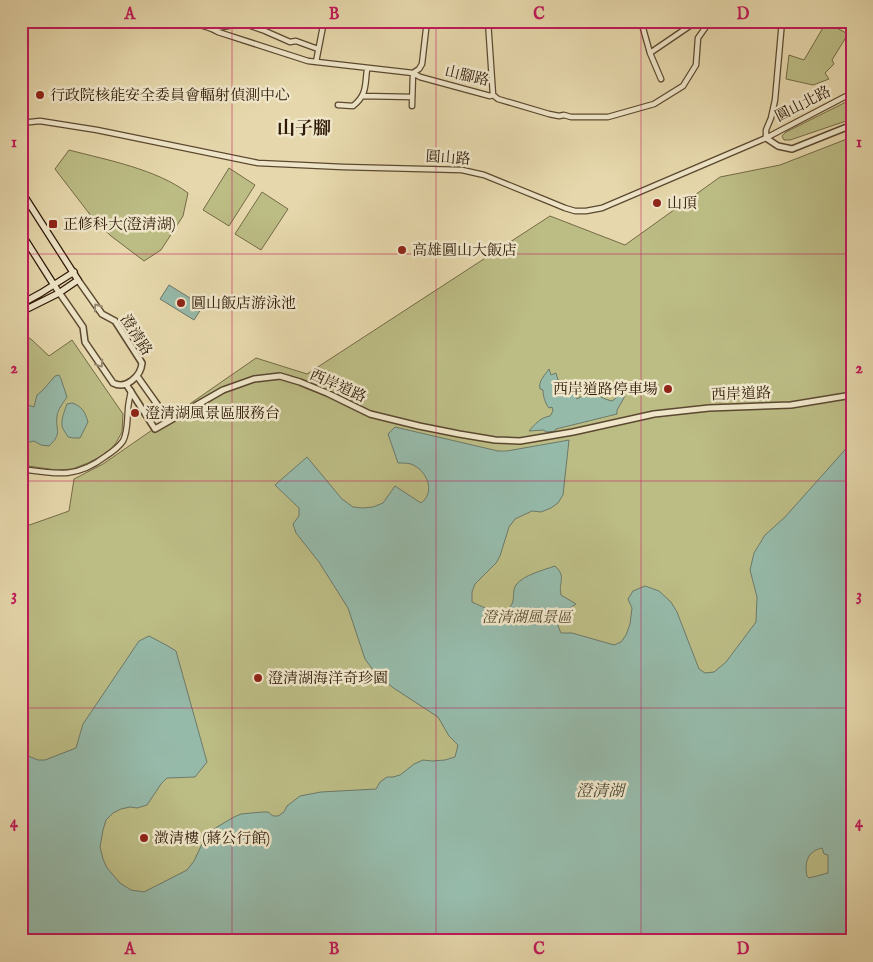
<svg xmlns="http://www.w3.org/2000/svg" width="873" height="962" viewBox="0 0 873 962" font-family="'IM FELL English','Noto Serif TC',serif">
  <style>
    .green { fill: #bcbc85; stroke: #746a46 }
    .water { fill: #96baaa; stroke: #6c7969; fill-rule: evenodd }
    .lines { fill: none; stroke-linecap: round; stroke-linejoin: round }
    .minor-casing { stroke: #5b4830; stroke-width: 7 }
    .tertiary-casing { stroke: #5b4830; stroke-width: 8 }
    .secondary-casing { stroke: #2d1807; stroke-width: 8 }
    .minor { stroke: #efe6c9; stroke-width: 4.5 }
    .tertiary { stroke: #efe6c9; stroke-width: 5 }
    .secondary { stroke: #efe6c9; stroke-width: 5.5 }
    .oneway { stroke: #988972 }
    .grid { fill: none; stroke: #c2185b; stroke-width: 1; stroke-opacity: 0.55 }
    .poi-dot { fill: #8f2418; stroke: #efe6c9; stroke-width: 2 }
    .labels { text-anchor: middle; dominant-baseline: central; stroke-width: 5; stroke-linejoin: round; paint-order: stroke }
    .street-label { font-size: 15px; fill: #2d1807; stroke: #efe6c9 }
    .poi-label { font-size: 15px; fill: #2d1807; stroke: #efe6c9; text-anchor: start }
    .park-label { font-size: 15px; font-style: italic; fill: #58492d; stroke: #efe6c9 }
    .water-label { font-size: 16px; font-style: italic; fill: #4c4938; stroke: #efe6c9 }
    .quarter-label { font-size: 18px; font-weight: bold; fill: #2d1807; stroke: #efe6c9 }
    .neatline { fill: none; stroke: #c2185b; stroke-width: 2 }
    .grid-label { font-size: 16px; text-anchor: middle; font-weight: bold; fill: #c2185b }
  </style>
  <rect width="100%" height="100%" fill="#e6d8ac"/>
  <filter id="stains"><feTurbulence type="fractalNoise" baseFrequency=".004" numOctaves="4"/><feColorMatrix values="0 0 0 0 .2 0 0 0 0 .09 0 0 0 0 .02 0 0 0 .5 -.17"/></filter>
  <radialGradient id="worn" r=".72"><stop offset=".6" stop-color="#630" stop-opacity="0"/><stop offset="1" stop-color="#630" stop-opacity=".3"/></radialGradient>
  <!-- green -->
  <path class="green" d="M 827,21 L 837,21 L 835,27 L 848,34 L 832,60 L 834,64 L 825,73 L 829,79 L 813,85 L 786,79 L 789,55 L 804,60 Z
    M 852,99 L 852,119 L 790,140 L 784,140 L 782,136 L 786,132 Z
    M 852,137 L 852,941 L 21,941 L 21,528 L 69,511 L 74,479 L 103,464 L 256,358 L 307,374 L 550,216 L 625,245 L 720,177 L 780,165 Z
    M 69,150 C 107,160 156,169 188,193 L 183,216 L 161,250 L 144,261 L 111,236 L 95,221 L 55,169 Z
    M 229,168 L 255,185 L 229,226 L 203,210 Z
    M 262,192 L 288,209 L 261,250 L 235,234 Z
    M 21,332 L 32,340 L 49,356 L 72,340 L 123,414 L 122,432 L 116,443 L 107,453 L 88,463 L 72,469 L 56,470 L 21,465 Z"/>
  <!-- water -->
  <path class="water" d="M 169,285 L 203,306 L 194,320 L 160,299 Z
    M 549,369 L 551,375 L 556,373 L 558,380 L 575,388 L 573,393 L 577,399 C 597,387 594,397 612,401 L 616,398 L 620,393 L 625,396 L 617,410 L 617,414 L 556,429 L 555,431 L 547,432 L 543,430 L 529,431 C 536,423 540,418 550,416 L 553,411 L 552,407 L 549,408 C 545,403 543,396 543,390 L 540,389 C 538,381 545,375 549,369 Z
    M 59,375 L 61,379 L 67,397 C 63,403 58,409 57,416 C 55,431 63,433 49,446 L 41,445 L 34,441 L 21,444 L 21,406 L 25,404 L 34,407 L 37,395 L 43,390 L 55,376 Z
    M 72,403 C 82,406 85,412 88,422 L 80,438 L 74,438 L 68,437 C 66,433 62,429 62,425 C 61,419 65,410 67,404 Z
    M 395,427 L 498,451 L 507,451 L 569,440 L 563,495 L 558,503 L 551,508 L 541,512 L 532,511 L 515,519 L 509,527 L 500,556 L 496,563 L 475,584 L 472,592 L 472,602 C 483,607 508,620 513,601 C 514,595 513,590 516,585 C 523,575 544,570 555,566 C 567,577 558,582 561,595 L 576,604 L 560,615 L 558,626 L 561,633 L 572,633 L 614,645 L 621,642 L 626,635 L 630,624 L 632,608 L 628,599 L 633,591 L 645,586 L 659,591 L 671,602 L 677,612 L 699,669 L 705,673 L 714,672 L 726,662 L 756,622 L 757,597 L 750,570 L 754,553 L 765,535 L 785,517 L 852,442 L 852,941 L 21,941 L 21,713 C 26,722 23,731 28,740 L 26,748 L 28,756 L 38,760 L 45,760 L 76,748 L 83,724 L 139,641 L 149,636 L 166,645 L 176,651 L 207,762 L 195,777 L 167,778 L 161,784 L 147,805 L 137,808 L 130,807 L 121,809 L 113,813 L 106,820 L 103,830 L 100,847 L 103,859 L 107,868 L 120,883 L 131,890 L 144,892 L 187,870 L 194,861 L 203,842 L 212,830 L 234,817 L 241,814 L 262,812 L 268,812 L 273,816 L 278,816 L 284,812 L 287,806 L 300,796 L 321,792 L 376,789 L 380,782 L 387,777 L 393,777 L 400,775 L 414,764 L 423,760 L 432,761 L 445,760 L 455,757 L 458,745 L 449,736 L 438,717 L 392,687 L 373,670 L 365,659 L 348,608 L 319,562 L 296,533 L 293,524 L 299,516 L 299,508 L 275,485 L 307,457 L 342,499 L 353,507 L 363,508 L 373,507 L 383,503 L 395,486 L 421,503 C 436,492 427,470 411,464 C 407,463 402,463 398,463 L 388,434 ZM 822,848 L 824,854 L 828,855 L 828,873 L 809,878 L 807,876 C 804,862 808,851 822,848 Z"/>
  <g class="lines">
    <!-- minor casing -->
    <g class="minor-casing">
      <path id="minor" d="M 171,21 C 187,23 204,24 218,32 L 308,61 L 413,73 L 420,77 L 490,96 L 493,95 L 498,99 L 549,114 L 559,116 L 564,115 L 571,117 L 608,117 L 654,104 L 683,86 L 696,65 L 698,38 L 710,21
        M 488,21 L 493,95
        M 641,21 L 650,53 L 661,79
        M 216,28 L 234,25 L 248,25 L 265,31 L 290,42 L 296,41 L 318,49
        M 650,53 L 697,21
        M 316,62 L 324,21
        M 413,73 L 419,69 L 422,64 L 427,21
        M 363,96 L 412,97
        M 338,105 L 353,106 C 367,95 365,85 367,69
        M 412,106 L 413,73
        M 21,123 L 40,121 L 97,130 L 258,163 L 343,167 L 462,170 L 484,175 L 548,201 L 565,208 L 575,211 L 586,211 L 602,208 L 766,138 L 852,93
        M 766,138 L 766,130 L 771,118 L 775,100 L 782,21
        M 21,469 C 56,474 76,479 106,456 C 112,452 119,447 123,441 C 128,432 127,420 128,410 C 128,404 130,397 131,391"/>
    </g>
    <!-- tertiary casing -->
    <g class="tertiary-casing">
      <path id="tertiary" d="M 766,138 L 778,146 L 792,149 L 852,125
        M 54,285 L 83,327 L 85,342 L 113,383 C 126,390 141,376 142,363 L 115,321 L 102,314 L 78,280
        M 137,376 L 169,421
        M 126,384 L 155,429 L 223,390 L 254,379 L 280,376 L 300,382 L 327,393 L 370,414 L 419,426 L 459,434 L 495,440 L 520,441 L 573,432 L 654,414 L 709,408 L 791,405 L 852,395"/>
    </g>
    <!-- secondary casing -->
    <g class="secondary-casing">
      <path id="secondary" d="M 21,191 L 78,280 L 59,293 L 21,312
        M 21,233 L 54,285
        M 21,304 L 41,293 L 74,272"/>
    </g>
    <!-- minor -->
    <use href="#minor" class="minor"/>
    <!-- tertiary -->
    <use href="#tertiary" class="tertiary"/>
    <!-- secondary -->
    <use href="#secondary" class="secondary"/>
  </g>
  <!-- one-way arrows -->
  <defs><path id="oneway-chevron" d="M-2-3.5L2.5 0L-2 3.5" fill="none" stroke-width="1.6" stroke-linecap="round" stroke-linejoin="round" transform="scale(1.25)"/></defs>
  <g class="oneway">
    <use href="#oneway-chevron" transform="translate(97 307) rotate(-126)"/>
    <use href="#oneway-chevron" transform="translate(100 364) rotate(56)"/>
  </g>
  <!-- grid -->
  <path class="grid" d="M 232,21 L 232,941M 436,21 L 436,941M 641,21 L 641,941M 21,254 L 852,254M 21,481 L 852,481M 21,708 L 852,708"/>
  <!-- markers -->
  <g class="poi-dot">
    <circle cx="40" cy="95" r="5"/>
    <circle cx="657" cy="203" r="5"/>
    <rect x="48" y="219" width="10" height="10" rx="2.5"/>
    <circle cx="402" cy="250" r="5"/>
    <circle cx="181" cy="303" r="5"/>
    <circle cx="668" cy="389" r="5"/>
    <circle cx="135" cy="413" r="5"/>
    <circle cx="258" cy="678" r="5"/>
    <circle cx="144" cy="838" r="5"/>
  </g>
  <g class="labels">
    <!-- street labels -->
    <g class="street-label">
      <text transform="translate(467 76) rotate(13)">山腳路</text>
      <text transform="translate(803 104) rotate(-27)">圓山北路</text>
      <text transform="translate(448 158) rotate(4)">圓山路</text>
      <text transform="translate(136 335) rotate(57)">澄清路</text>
      <text transform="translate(338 386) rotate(24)">西岸道路</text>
      <text transform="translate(741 394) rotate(-2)">西岸道路</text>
    </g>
    <!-- poi labels -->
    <g class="poi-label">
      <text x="50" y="95">行政院核能安全委員會輻射偵測中心</text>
      <text x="667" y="203">山頂</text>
      <text x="63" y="224">正修科大(澄清湖)</text>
      <text x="412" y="250">高雄圓山大飯店</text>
      <text x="191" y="303">圓山飯店游泳池</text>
      <text x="658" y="389" text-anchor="end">西岸道路停車場</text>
      <text x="145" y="413">澄清湖風景區服務台</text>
      <text x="268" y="678">澄清湖海洋奇珍園</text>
      <text x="154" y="838">澂清樓 (蔣公行館)</text>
    </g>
    <!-- park labels -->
    <g class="park-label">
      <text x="527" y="617">澄清湖風景區</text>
    </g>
    <!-- water labels -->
    <g class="water-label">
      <text x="600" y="792">澄清湖</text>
    </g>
    <!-- quarter labels -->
    <g class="quarter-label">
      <text x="304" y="129">山子腳</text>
    </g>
  </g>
  <!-- margin -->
  <rect width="873" height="962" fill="none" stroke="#e6d8ac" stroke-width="55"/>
  <rect x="28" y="28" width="818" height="906" class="neatline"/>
  <g class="grid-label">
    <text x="130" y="19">A</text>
    <text x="334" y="19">B</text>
    <text x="539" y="19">C</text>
    <text x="743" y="19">D</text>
    <text x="14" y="147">1</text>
    <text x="859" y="147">1</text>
    <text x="14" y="373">2</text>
    <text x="859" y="373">2</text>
    <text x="14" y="600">3</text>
    <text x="859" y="600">3</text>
    <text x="14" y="827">4</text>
    <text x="859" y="827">4</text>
    <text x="130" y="954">A</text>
    <text x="334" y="954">B</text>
    <text x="539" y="954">C</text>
    <text x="743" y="954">D</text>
  </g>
  <rect width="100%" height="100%" filter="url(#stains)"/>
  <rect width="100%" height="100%" fill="url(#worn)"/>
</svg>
